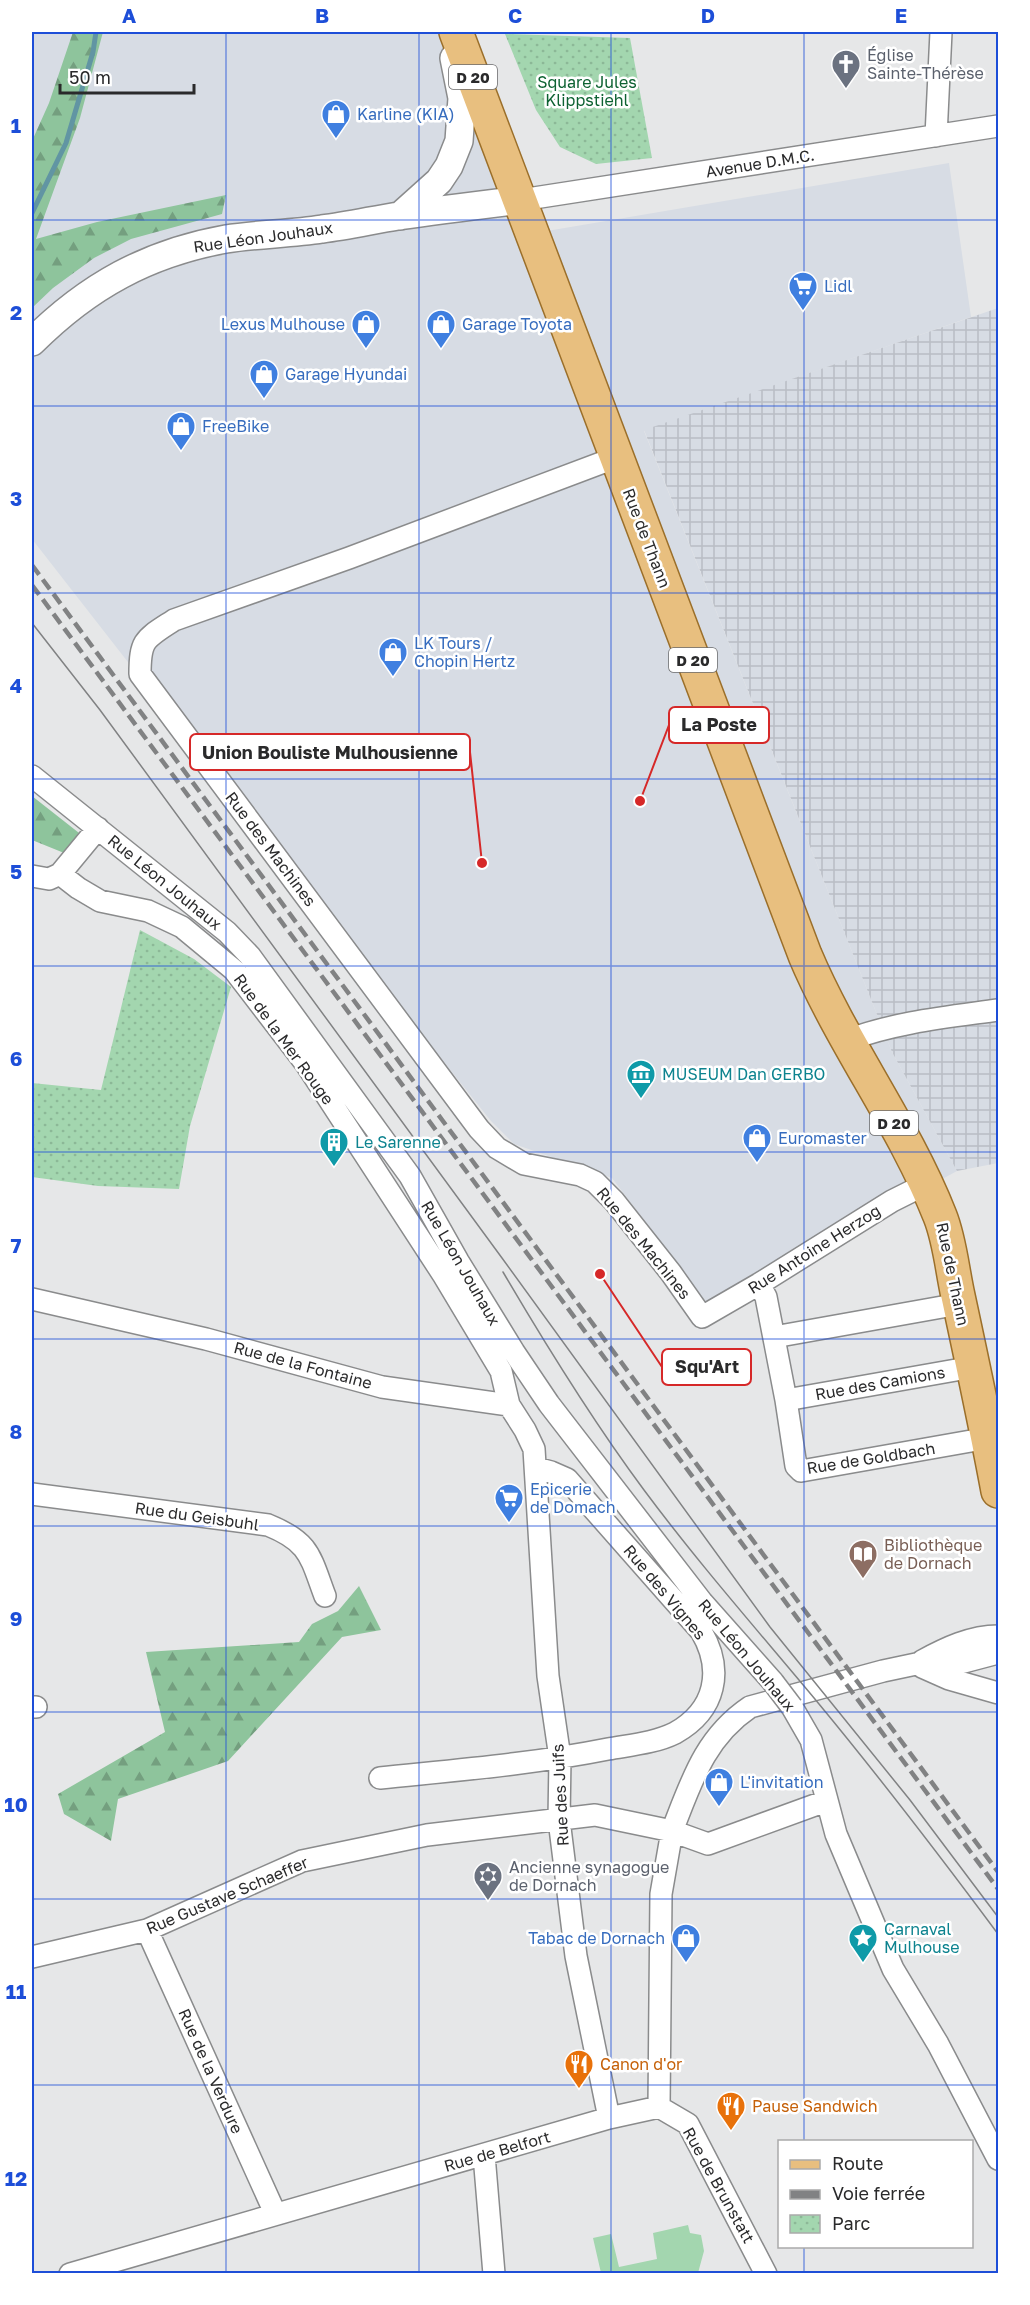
<svg xmlns="http://www.w3.org/2000/svg" width="1030" height="2305" viewBox="0 0 1030 2305" font-family="'Golos Text',sans-serif">
  <style>
    .built { fill: #d7dce4 }
    .industrial { fill: url(#industrial-grid) }
    .green { fill: #a3d6af }
    .forest { fill: url(#forest-firs) }
    .park { fill: url(#park-dots) }
    .lines { fill: none; stroke-linecap: round; stroke-linejoin: round }
    .stream { stroke: #6195a3; stroke-width: 5 }
    .minor-casing { stroke: #8a8b8c; stroke-width: 24 }
    .tertiary-casing { stroke: #8a8b8c; stroke-width: 30 }
    .primary-casing { stroke: #9b6f2a; stroke-width: 36 }
    .minor { stroke: #fff; stroke-width: 21 }
    .tertiary { stroke: #fff; stroke-width: 27 }
    .primary { stroke: #e8bf7f; stroke-width: 33 }
    .tram { stroke: #818283; stroke-width: 1.5 }
    .rail { stroke: #818283; stroke-width: 4.5; stroke-dasharray: 12 6; stroke-linecap: butt }
    .minor-bridge-casing { stroke: #8a8b8c; stroke-width: 24; stroke-linecap: butt }
    .minor-bridge { stroke: #fff; stroke-width: 21 }
    .grid { fill: none; stroke: #1d4ed8; stroke-width: 1.5; stroke-opacity: 0.55 }
    .labels { text-anchor: middle; dominant-baseline: central; stroke-width: 5; stroke-linejoin: round; paint-order: stroke }
    .shield { fill: #fff; stroke: #6a6a6b; stroke-width: 1.5 }
    .shield-label { font-size: 15px; font-weight: bold; fill: #2a2a2b }
    .worship-label { font-size: 16px; fill: #5b616d; stroke: #fff; text-anchor: start }
    .park-label { font-size: 16px; fill: #0d6232; stroke: #fff }
    .shop-label { font-size: 16px; fill: #366cbe; stroke: #fff; text-anchor: start }
    .street-label { font-size: 16px; fill: #2a2a2b; stroke: #fff }
    .culture-label { font-size: 16px; fill: #0d838f; stroke: #fff; text-anchor: start }
    .education-label { font-size: 16px; fill: #785e54; stroke: #fff; text-anchor: start }
    .food-label { font-size: 16px; fill: #c56008; stroke: #fff; text-anchor: start }
    .leader { fill: none; stroke: #d62828; stroke-width: 2 }
    .callout-dot { fill: #d62828; stroke: #fff; stroke-width: 2 }
    .callout { fill: #fff; stroke: #d62828; stroke-width: 2 }
    .callout-label { font-size: 18px; text-anchor: middle; font-weight: bold; fill: #2a2a2b }
    .neatline { fill: none; stroke: #1d4ed8; stroke-width: 2 }
    .grid-label { font-size: 20px; text-anchor: middle; font-weight: bold; fill: #1d4ed8 }
  </style>
  <defs>
    <pattern id="industrial-grid" width="8" height="8" patternUnits="userSpaceOnUse" patternTransform="scale(1.5)"><rect width="8" height="8" fill="#d7dce4"/><path d="M0 4h8M4 0v8" fill="none" stroke="#b9bdc4"/></pattern>
    <pattern id="forest-firs" width="22" height="20" patternUnits="userSpaceOnUse" patternTransform="scale(1.5)"><rect width="22" height="20" fill="#8ec49c"/><path d="M5 1l3.5 6h-7zM16 11l3.5 6h-7z" fill="#749f7f"/></pattern>
    <pattern id="park-dots" width="8" height="8" patternUnits="userSpaceOnUse" patternTransform="scale(1.5)"><rect width="8" height="8" fill="#a3d6af"/><path d="M2 2h.1M6 6h.1" fill="none" stroke="#8cb897" stroke-width="1.8" stroke-linecap="round"/></pattern>
  </defs>
  <rect width="100%" height="100%" fill="#e6e7e8"/>
  <!-- built -->
  <path class="built" d="M 32,32 L 446,32 L 541,232 L 949,163 L 971,317 L 644,431 L 892,1052 L 957,1171 L 709,1306 L 612,1178 L 514,1144 L 491,1121 L 276,852 L 32,539 Z"/>
  <!-- industrial -->
  <path class="industrial" d="M 998,308 L 998,1163 L 957,1171 L 892,1052 L 644,430 Z"/>
  <!-- green -->
  <path class="green" d="M 688,2225 L 690,2233 L 701,2235 L 704,2251 L 698,2273 L 601,2273 L 593,2238 L 611,2234 L 619,2267 L 657,2259 L 653,2233 Z"/>
  <!-- forest -->
  <path class="forest" d="M 73,32 L 103,32 L 80,118 L 36,239 L 97,222 L 226,195 L 222,214 L 131,239 L 94,258 L 53,288 L 32,308 L 32,141 L 49,103 Z
    M 32,796 L 88,840 L 74,857 L 32,840 Z
    M 359,1586 L 381,1630 L 342,1637 L 228,1761 L 118,1799 L 111,1841 L 64,1814 L 58,1794 L 165,1732 L 146,1652 L 299,1642 L 312,1624 L 338,1611 Z"/>
  <!-- park -->
  <path class="park" d="M 505,34 L 630,38 L 652,158 L 596,164 L 560,147 L 536,110 Z
    M 140,930 L 194,959 L 231,987 L 190,1126 L 179,1189 L 98,1186 L 32,1177 L 32,1083 L 101,1090 Z"/>
  <g class="lines">
    <!-- stream -->
    <path class="stream" d="M 32,213 L 66,143 L 93,52 L 96,32"/>
    <!-- minor casing -->
    <g class="minor-casing">
      <path id="minor" d="M 936,136 L 941,32
        M 521,200 L 998,126
        M 617,457 L 349,558 L 174,620 C 145,639 140,639 140,674 L 479,1129 L 497,1148 L 524,1164 L 580,1175 L 595,1182 L 614,1201 L 671,1273 L 702,1317 L 759,1284 L 892,1201 L 926,1184
        M 32,776 L 227,932 L 250,956 L 410,1176 L 458,1261 L 514,1352 L 549,1404 L 702,1602 L 773,1682
        M 60,874 L 78,888 L 100,901 L 148,911 L 182,927 L 234,970 L 306,1064 L 444,1276 L 501,1371 L 509,1405 L 525,1430 L 534,1449 L 548,1676 L 560,1758 L 559,1820 L 576,1956 L 609,2118
        M 32,876 L 49,879 L 60,874 L 98,828
        M 848,1040 C 896,1022 948,1017 998,1010
        M 759,1284 L 766,1297 L 786,1400 L 796,1466 L 801,1471 L 988,1438
        M 32,1299 L 206,1339 L 382,1387 L 509,1405
        M 774,1337 L 959,1304
        M 786,1400 L 973,1367
        M 32,1494 L 268,1525 C 310,1542 310,1556 325,1596
        M 922,1661 C 946,1648 971,1636 998,1636
        M 922,1667 L 949,1679 L 998,1693
        M 32,1707 L 36,1707
        M 792,1707 L 811,1740 L 836,1834 L 893,1969 L 938,2044 L 998,2159
        M 380,1778 C 457,1770 533,1764 608,1749 C 630,1745 655,1743 675,1733 C 716,1710 724,1670 701,1631 L 567,1479 L 551,1472 L 536,1468
        M 147,1930 L 275,2213
        M 32,1957 L 147,1930 L 302,1861 L 427,1835 L 595,1815 L 672,1831 C 691,1783 704,1738 750,1707 L 883,1671 L 916,1664 L 960,1663 L 994,1654 L 998,1650
        M 659,2107 L 661,1894 L 672,1831 L 708,1844 L 826,1801
        M 659,2107 L 688,2124 L 766,2274
        M 484,2155 L 494,2274
        M 70,2274 L 609,2118 L 659,2107"/>
    </g>
    <!-- tertiary casing -->
    <g class="tertiary-casing">
      <path id="tertiary" d="M 400,216 L 439,181 L 449,166 L 459,141 L 462,98 L 454,58
        M 32,342 C 88,286 148,253 226,239 C 257,234 290,234 322,229 C 347,226 373,220 398,216 C 439,210 480,205 521,200"/>
    </g>
    <!-- primary casing -->
    <g class="primary-casing">
      <path id="primary" d="M 456,32 L 805,955 C 843,1045 904,1125 940,1216 C 950,1241 952,1269 958,1296 C 972,1361 986,1426 998,1491"/>
    </g>
    <!-- minor -->
    <use href="#minor" class="minor"/>
    <!-- tertiary -->
    <use href="#tertiary" class="tertiary"/>
    <!-- primary -->
    <use href="#primary" class="primary"/>
    <!-- tram -->
    <path class="tram" d="M 32,623 L 100,710 L 502,1258 L 770,1627 L 910,1800 L 998,1917
      M 503,1272 C 547,1347 592,1420 644,1490 C 699,1564 760,1633 819,1704 C 881,1779 940,1856 998,1934"/>
    <!-- rail -->
    <path class="rail" d="M 32,565 L 998,1872
      M 32,585 L 998,1889"/>
    <!-- minor-bridge casing -->
    <g class="minor-bridge-casing">
      <path id="minor-bridge" d="M 773,1682 L 792,1707"/>
    </g>
    <!-- minor-bridge -->
    <use href="#minor-bridge" class="minor-bridge"/>
  </g>
  <!-- grid -->
  <path class="grid" d="M 226,32 L 226,2274M 419,32 L 419,2274M 611,32 L 611,2274M 804,32 L 804,2142M 32,220 L 998,220M 32,406 L 998,406M 32,593 L 998,593M 32,779 L 998,779M 32,966 L 998,966M 32,1152 L 998,1152M 32,1339 L 998,1339M 32,1526 L 998,1526M 32,1712 L 998,1712M 32,1899 L 998,1899M 32,2085 L 998,2085M 804,2246 L 804,2274"/>
  <!-- icons -->
  <defs>
    <g id="church-pin" transform="scale(1.5)"><path d="M0 17L-7.5 6A9.5 9.5 0 1 1 7.5 6Z" fill="#6b7280" stroke="#fff"/><path d="M-1.2-6h2.4v3.5h3.3v2.4h-3.3V6h-2.4V-.1h-3.3v-2.4h3.3Z" fill="#fff"/></g>
    <g id="shop-pin" transform="scale(1.5)"><path d="M0 17L-7.5 6A9.5 9.5 0 1 1 7.5 6Z" fill="#3f7fe0" stroke="#fff"/><path d="M-5-2.5h2.3a2.7 3.5 0 0 1 5.4 0H5L5.5 6h-11ZM-1.5-2.5h3a1.5 2.3 0 0 0-3 0Z" fill="#fff"/></g>
    <g id="supermarket-pin" transform="scale(1.5)"><path d="M0 17L-7.5 6A9.5 9.5 0 1 1 7.5 6Z" fill="#3f7fe0" stroke="#fff"/><path d="M-6-5.5h2.5l.6 2H6L4.5 2H-2.5L-4.4-4H-6ZM-1.5 3.2a1.3 1.3 0 1 0 .1 0ZM3 3.2a1.3 1.3 0 1 0 .1 0Z" fill="#fff"/></g>
    <g id="museum-pin" transform="scale(1.5)"><path d="M0 17L-7.5 6A9.5 9.5 0 1 1 7.5 6Z" fill="#0f9aa8" stroke="#fff"/><path d="M0-6L6-3V-2H-6V-3ZM-5-1h2V3h-2ZM-1-1h2V3h-2ZM3-1h2V3H3ZM-6 4H6V6H-6Z" fill="#fff"/></g>
    <g id="building-pin" transform="scale(1.5)"><path d="M0 17L-7.5 6A9.5 9.5 0 1 1 7.5 6Z" fill="#0f9aa8" stroke="#fff"/><path d="M-4-6H4V6H1V3H-1V6H-4ZM-2.5-4.3h1.7v1.8h-1.7ZM.8-4.3h1.7v1.8H.8ZM-2.5-1h1.7V.8h-1.7ZM.8-1h1.7V.8H.8Z" fill="#fff"/></g>
    <g id="library-pin" transform="scale(1.5)"><path d="M0 17L-7.5 6A9.5 9.5 0 1 1 7.5 6Z" fill="#8d6e63" stroke="#fff"/><path d="M-6-4Q-3-5.5-.7-3.5V5Q-3 3-6 4ZM6-4Q3-5.5 .7-3.5V5Q3 3 6 4Z" fill="#fff"/></g>
    <g id="synagogue-pin" transform="scale(1.5)"><path d="M0 17L-7.5 6A9.5 9.5 0 1 1 7.5 6Z" fill="#6b7280" stroke="#fff"/><path d="M0-6.5L5.6 3.2H-5.6ZM0 6.5L5.6-3.2H-5.6Z" fill="#fff"/></g>
    <g id="sight-pin" transform="scale(1.5)"><path d="M0 17L-7.5 6A9.5 9.5 0 1 1 7.5 6Z" fill="#0f9aa8" stroke="#fff"/><path d="M0-6L1.8-2.2L6-1.7L2.9 1.2L3.7 5.4L0 3.3L-3.7 5.4L-2.9 1.2L-6-1.7L-1.8-2.2Z" fill="#fff"/></g>
    <g id="restaurant-pin" transform="scale(1.5)"><path d="M0 17L-7.5 6A9.5 9.5 0 1 1 7.5 6Z" fill="#e8710a" stroke="#fff"/><path d="M-5-6h1v4h1v-4h1v4h1v-4h1v5L-1.5 .5V6h-2V.5L-5-1ZM5-6V6H3V1.5H1.5Q1.5-4 5-6Z" fill="#fff"/></g>
  </defs>
  <g fill-rule="evenodd">
    <use href="#church-pin" x="846" y="64"/>
    <use href="#shop-pin" x="336" y="114"/>
    <use href="#supermarket-pin" x="803" y="286"/>
    <use href="#shop-pin" x="366" y="324"/>
    <use href="#shop-pin" x="441" y="324"/>
    <use href="#shop-pin" x="264" y="374"/>
    <use href="#shop-pin" x="181" y="426"/>
    <use href="#shop-pin" x="393" y="652"/>
    <use href="#museum-pin" x="641" y="1074"/>
    <use href="#shop-pin" x="757" y="1138"/>
    <use href="#building-pin" x="334" y="1142"/>
    <use href="#supermarket-pin" x="509" y="1498"/>
    <use href="#library-pin" x="863" y="1554"/>
    <use href="#shop-pin" x="719" y="1782"/>
    <use href="#synagogue-pin" x="488" y="1876"/>
    <use href="#shop-pin" x="686" y="1938"/>
    <use href="#sight-pin" x="863" y="1938"/>
    <use href="#restaurant-pin" x="579" y="2064"/>
    <use href="#restaurant-pin" x="731" y="2106"/>
  </g>
  <g class="labels">
    <!-- shield labels -->
    <g class="shield">
      <rect x="449" y="65" width="48" height="24" rx="4.5"/>
      <rect x="669" y="648" width="48" height="24" rx="4.5"/>
      <rect x="870" y="1111" width="48" height="24" rx="4.5"/>
    </g>
    <g class="shield-label">
      <text x="473" y="77">D 20</text>
      <text x="693" y="660">D 20</text>
      <text x="894" y="1123">D 20</text>
    </g>
    <!-- worship labels -->
    <g class="worship-label">
      <text x="867" y="55">Église<tspan x="867" dy="18">Sainte-Thérèse</tspan></text>
      <text x="509" y="1867">Ancienne synagogue<tspan x="509" dy="18">de Dornach</tspan></text>
    </g>
    <!-- park labels -->
    <g class="park-label">
      <text x="587" y="82">Square Jules<tspan x="587" dy="18">Klippstiehl</tspan></text>
    </g>
    <!-- shop labels -->
    <g class="shop-label">
      <text x="357" y="114">Karline (KIA)</text>
      <text x="824" y="286">Lidl</text>
      <text x="345" y="324" text-anchor="end">Lexus Mulhouse</text>
      <text x="462" y="324">Garage Toyota</text>
      <text x="285" y="374">Garage Hyundai</text>
      <text x="202" y="426">FreeBike</text>
      <text x="414" y="643">LK Tours /<tspan x="414" dy="18">Chopin Hertz</tspan></text>
      <text x="778" y="1138">Euromaster</text>
      <text x="530" y="1489">Epicerie<tspan x="530" dy="18">de Domach</tspan></text>
      <text x="740" y="1782">L'invitation</text>
      <text x="665" y="1938" text-anchor="end">Tabac de Dornach</text>
    </g>
    <!-- street labels -->
    <g class="street-label">
      <text transform="translate(760 163) rotate(-9)">Avenue D.M.C.</text>
      <text transform="translate(263 237) rotate(-8)">Rue Léon Jouhaux</text>
      <text transform="translate(647 538) rotate(69)">Rue de Thann</text>
      <text transform="translate(271 849) rotate(53)">Rue des Machines</text>
      <text transform="translate(165 882) rotate(39)">Rue Léon Jouhaux</text>
      <text transform="translate(284 1039) rotate(54)">Rue de la Mer Rouge</text>
      <text transform="translate(644 1243) rotate(51)">Rue des Machines</text>
      <text transform="translate(814 1249) rotate(-32)">Rue Antoine Herzog</text>
      <text transform="translate(461 1263) rotate(60)">Rue Léon Jouhaux</text>
      <text transform="translate(953 1274) rotate(78)">Rue de Thann</text>
      <text transform="translate(303 1365) rotate(15)">Rue de la Fontaine</text>
      <text transform="translate(880 1383) rotate(-10)">Rue des Camions</text>
      <text transform="translate(871 1458) rotate(-9)">Rue de Goldbach</text>
      <text transform="translate(197 1516) rotate(8)">Rue du Geisbuhl</text>
      <text transform="translate(665 1592) rotate(50)">Rue des Vignes</text>
      <text transform="translate(747 1655) rotate(50)">Rue Léon Jouhaux</text>
      <text transform="translate(560 1795) rotate(-93)">Rue des Juifs</text>
      <text transform="translate(227 1895) rotate(-23)">Rue Gustave Schaeffer</text>
      <text transform="translate(211 2071) rotate(66)">Rue de la Verdure</text>
      <text transform="translate(497 2151) rotate(-16)">Rue de Belfort</text>
      <text transform="translate(719 2185) rotate(61)">Rue de Brunstatt</text>
    </g>
    <!-- culture labels -->
    <g class="culture-label">
      <text x="662" y="1074">MUSEUM Dan GERBO</text>
      <text x="355" y="1142">Le Sarenne</text>
      <text x="884" y="1929">Carnaval<tspan x="884" dy="18">Mulhouse</tspan></text>
    </g>
    <!-- education labels -->
    <g class="education-label">
      <text x="884" y="1545">Bibliothèque<tspan x="884" dy="18">de Dornach</tspan></text>
    </g>
    <!-- food labels -->
    <g class="food-label">
      <text x="600" y="2064">Canon d'or</text>
      <text x="752" y="2106">Pause Sandwich</text>
    </g>
  </g>
  <!-- callouts -->
  <path class="leader" d="M640 801L669 725M482 863L470 752M600 1274L662 1367"/>
  <g class="callout-dot">
    <circle cx="640" cy="801" r="6"/>
    <circle cx="482" cy="863" r="6"/>
    <circle cx="600" cy="1274" r="6"/>
  </g>
  <g class="callout">
    <rect x="669" y="707" width="100" height="36" rx="6"/>
    <rect x="190" y="734" width="280" height="36" rx="6"/>
    <rect x="662" y="1349" width="89" height="36" rx="6"/>
  </g>
  <g class="callout-label">
    <text x="719" y="731">La Poste</text>
    <text x="330" y="759">Union Bouliste Mulhousienne</text>
    <text x="707" y="1373">Squ'Art</text>
  </g>
  <!-- border -->
  <rect width="1030" height="2305" fill="none" stroke="#ffffff" stroke-width="66"/>
  <!-- legend -->
  <rect x="778" y="2140" width="195" height="108" fill="#ffffff" stroke="#aaaaaa" stroke-width="1.5"/>
  <rect x="790" y="2160" width="30" height="9" fill="#e8bf7f" stroke="#aaaaaa" stroke-width="1.5"/>
  <text x="832" y="2170" font-size="18" fill="#2a2a2b">Route</text>
  <rect x="790" y="2190" width="30" height="9" fill="#818283" stroke="#aaaaaa" stroke-width="1.5"/>
  <text x="832" y="2200" font-size="18" fill="#2a2a2b">Voie ferrée</text>
  <rect x="790" y="2215" width="30" height="18" fill="url(#park-dots)" stroke="#aaaaaa" stroke-width="1.5"/>
  <text x="832" y="2230" font-size="18" fill="#2a2a2b">Parc</text>
  <!-- scale -->
  <path d="M60 84v9h134v-9" fill="none" stroke="#2a2a2b" stroke-width="3"/>
  <text x="69" y="84" font-size="18" fill="#2a2a2b" stroke="#ffffff" stroke-width="4.5" paint-order="stroke">50 m</text>
  <rect x="33" y="33" width="964" height="2239" class="neatline"/>
  <g class="grid-label">
    <text x="129" y="23">A</text>
    <text x="322" y="23">B</text>
    <text x="515" y="23">C</text>
    <text x="708" y="23">D</text>
    <text x="901" y="23">E</text>
    <text x="16" y="133">1</text>
    <text x="16" y="320">2</text>
    <text x="16" y="506">3</text>
    <text x="16" y="693">4</text>
    <text x="16" y="879">5</text>
    <text x="16" y="1066">6</text>
    <text x="16" y="1253">7</text>
    <text x="16" y="1439">8</text>
    <text x="16" y="1626">9</text>
    <text x="16" y="1812">10</text>
    <text x="16" y="1999">11</text>
    <text x="16" y="2186">12</text>
  </g>
</svg>
